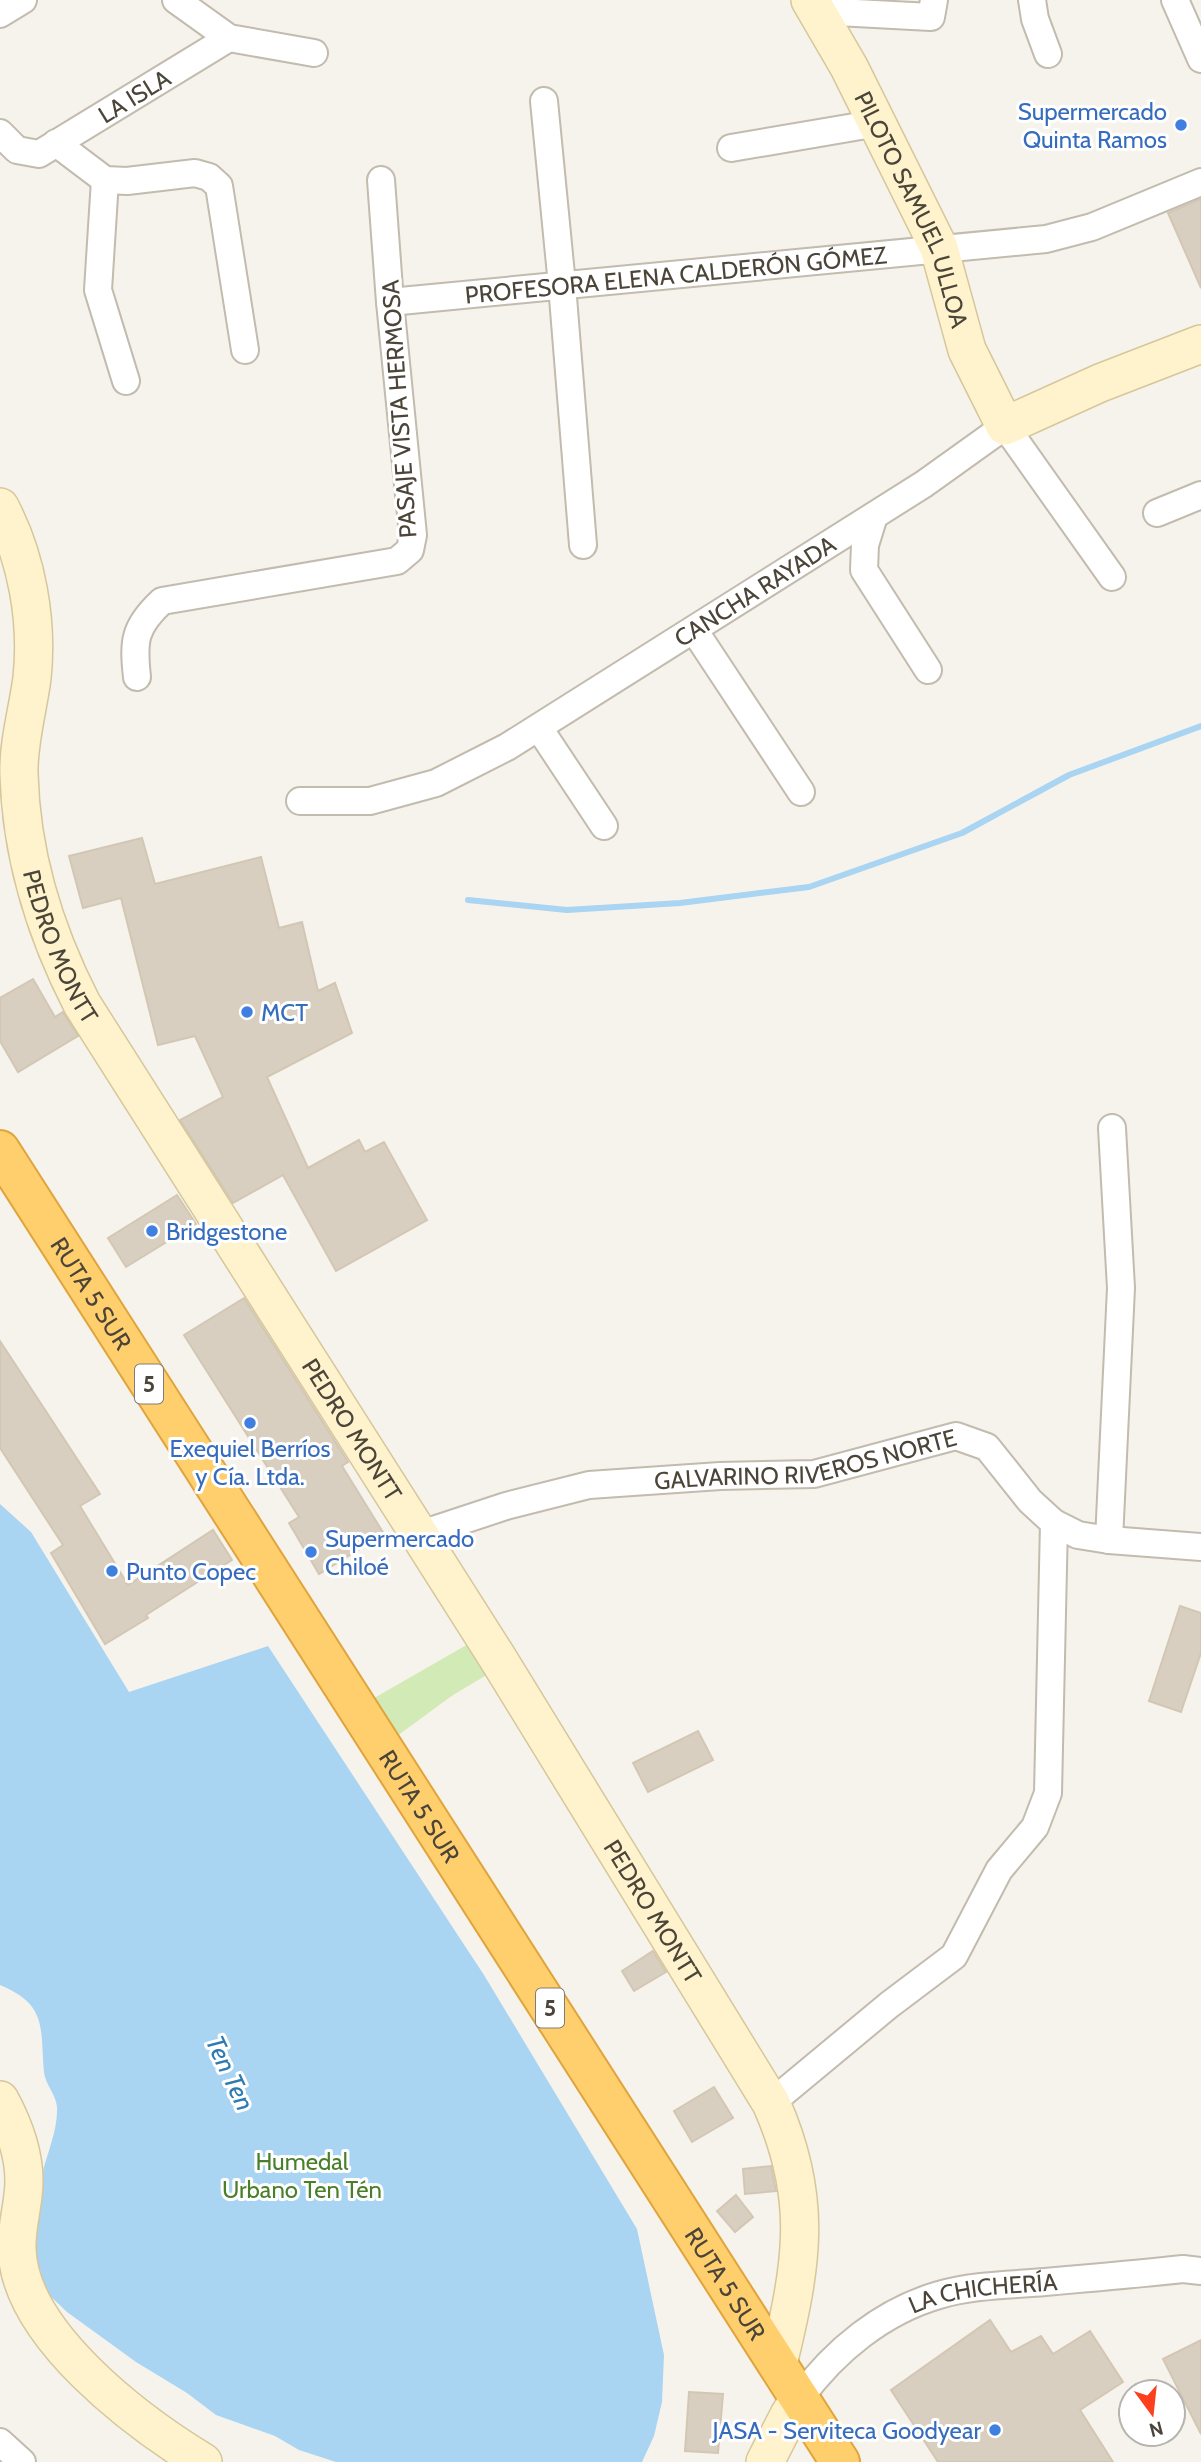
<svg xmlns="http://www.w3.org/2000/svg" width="1201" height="2462" viewBox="0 0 1201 2462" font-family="Cabin,sans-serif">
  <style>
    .green { fill: #d2eab5 }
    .water { fill: #a9d4f2 }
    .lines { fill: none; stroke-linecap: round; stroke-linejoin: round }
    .stream { stroke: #a9d4f2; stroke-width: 6 }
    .building { fill: #d8cfc1; stroke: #d3c7b4; stroke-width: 2 }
    .street-casing { stroke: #c2bbae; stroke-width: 30 }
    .secondary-casing { stroke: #d6c79b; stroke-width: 40 }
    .highway-casing { stroke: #e0a43c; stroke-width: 42 }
    .street { stroke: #fff; stroke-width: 26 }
    .secondary { stroke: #fff3cd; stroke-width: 37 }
    .highway { stroke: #ffcf6e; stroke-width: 38 }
    .shop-dot { fill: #3f7fe0; stroke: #fff; stroke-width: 2.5 }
    .labels { text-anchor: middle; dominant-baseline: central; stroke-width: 6; stroke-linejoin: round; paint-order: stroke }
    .shield { fill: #fff; stroke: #817c74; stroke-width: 2 }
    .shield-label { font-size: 23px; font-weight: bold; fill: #4b4439 }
    .street-label { font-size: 24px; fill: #4b4439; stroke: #fff }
    .shop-label { font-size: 24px; fill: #366cbe; stroke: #fff; text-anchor: start }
    .park-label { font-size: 24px; fill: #4a7f2a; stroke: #fff }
    .water-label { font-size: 26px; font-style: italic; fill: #2e7ab2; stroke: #fff }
  </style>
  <rect width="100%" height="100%" fill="#f6f3ec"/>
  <!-- green -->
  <path class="green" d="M 470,1643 L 490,1673 L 453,1695 L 386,1744 L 362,1705 Z"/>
  <!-- water -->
  <path class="water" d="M 0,1504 L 31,1532 L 129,1692 L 268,1646 L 484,1975 L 637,2229 L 664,2355 L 662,2402 L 654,2436 L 642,2462 L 336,2462 L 299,2450 L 275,2436 L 216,2415 L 187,2393 L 136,2362 L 67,2312 L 43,2289 L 28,2270 C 33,2238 36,2206 42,2175 C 47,2153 58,2130 57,2107 C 56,2094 45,2084 44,2072 C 40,2028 48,2005 0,1985 Z"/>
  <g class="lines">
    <!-- stream -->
    <path class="stream" d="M 468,900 L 567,910 L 680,903 L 809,887 L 962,833 L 1069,775 L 1201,726"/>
  </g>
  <!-- building -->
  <path class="building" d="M 1201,199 L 1201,288 L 1168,213 Z
    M 142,838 L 155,884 L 261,857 L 279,928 L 302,922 L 318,991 L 335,983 L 352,1033 L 267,1077 L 308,1168 L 359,1140 L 365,1152 L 384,1142 L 427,1220 L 336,1271 L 283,1175 L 233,1203 L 180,1120 L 223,1097 L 195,1036 L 158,1045 L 121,898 L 83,908 L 69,856 Z
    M 33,979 L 55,1017 L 63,1012 L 78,1036 L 18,1072 L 0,1041 L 0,998 Z
    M 177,1195 L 196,1224 L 126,1267 L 108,1238 Z
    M 244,1298 L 348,1462 L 342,1466 L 384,1534 L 319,1574 L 289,1523 L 299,1517 L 184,1335 Z
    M 0,1341 L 100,1494 L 80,1506 L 128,1585 L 213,1530 L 232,1560 L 146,1615 L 148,1618 L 105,1644 L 51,1553 L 63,1545 L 0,1448 Z
    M 1180,1606 L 1201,1613 L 1201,1653 L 1181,1712 L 1149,1701 Z
    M 698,1731 L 713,1760 L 648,1792 L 633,1763 Z
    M 653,1951 L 666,1972 L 634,1991 L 622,1971 Z
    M 714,2087 L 733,2118 L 692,2142 L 674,2111 Z
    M 771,2166 L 776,2191 L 745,2194 L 743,2169 Z
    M 736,2195 L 753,2217 L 735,2232 L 717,2211 Z
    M 990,2320 L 1011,2352 L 1041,2336 L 1053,2354 L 1090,2331 L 1123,2382 L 1080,2410 L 1113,2462 L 938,2462 L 891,2390 Z
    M 1201,2340 L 1201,2434 L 1163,2359 Z
    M 689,2392 L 723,2394 L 718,2453 L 685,2451 Z"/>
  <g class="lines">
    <!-- street casing -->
    <g class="street-casing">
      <g id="street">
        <path d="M 176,0 L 229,38 L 314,53"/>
        <path d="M 1032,0 L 1035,19 L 1048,54"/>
        <path d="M 1175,0 L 1201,59"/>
        <path d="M 818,11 L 931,17 L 934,0"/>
        <path d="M 0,14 L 23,0"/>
        <path d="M 544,101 L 562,285 L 583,545"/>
        <path id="s1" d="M 0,133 L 17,150 L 39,154 L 229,38"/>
        <path d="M 56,143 L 105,180 L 127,181 L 195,173 L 209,177 L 219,186 L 245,350"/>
        <path d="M 731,148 L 878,123"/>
        <path d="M 105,180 L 98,290 L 126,381"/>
        <path id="s2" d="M 390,302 L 1046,239 L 1092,227 L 1201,182"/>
        <path d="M 1157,513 L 1201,495"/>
        <path d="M 874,516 L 865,545 L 864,570 L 928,670"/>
        <path d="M 694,630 L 801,792"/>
        <path d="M 137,677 C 133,641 134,627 162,601 L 397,561 L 410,550 L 413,535 L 390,302 L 381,180"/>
        <path d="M 539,728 L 604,826"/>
        <path id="s3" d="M 300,801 L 370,801 L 436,783 L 507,747 L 924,484 L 1005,426 L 1112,577"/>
        <path id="s4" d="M 418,1535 L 506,1506 L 589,1485 L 720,1476 L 814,1474 L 956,1436 L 987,1447 L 1030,1501 L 1054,1523 L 1078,1535 L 1109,1540 L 1201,1547"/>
        <path d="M 1109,1540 L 1121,1288 L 1112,1128"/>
        <path d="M 771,2103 L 889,2005 L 954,1956 L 999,1870 L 1035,1827 L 1048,1793 L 1054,1523"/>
        <path id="s5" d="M 800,2398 C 834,2351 883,2311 939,2295 C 973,2285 1010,2285 1045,2282 C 1091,2278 1137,2274 1183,2269 L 1201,2271"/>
        <path d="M 0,2442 L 22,2462"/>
      </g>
    </g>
    <!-- secondary casing -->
    <g class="secondary-casing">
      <g id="secondary">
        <path id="s6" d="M 810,0 L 849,67 L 939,248 L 967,350 L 1005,426 L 1100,383 L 1201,344"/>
        <path id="s7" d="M 0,507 C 27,558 38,621 32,678 C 28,709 18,743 19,774 C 21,856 45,932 82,1004 L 497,1657 L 771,2103 C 814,2199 802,2265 778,2364"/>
        <path d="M 0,2100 C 13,2124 24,2153 24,2181 C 24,2204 16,2226 17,2249 C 19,2334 137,2422 203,2462"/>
        <path d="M 765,2462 L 789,2415 L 800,2398"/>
      </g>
    </g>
    <!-- highway casing -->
    <g class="highway-casing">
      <g id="highway">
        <path id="s8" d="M 0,1150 L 840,2462"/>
      </g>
    </g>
    <!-- street -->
    <use href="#street" class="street"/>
    <!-- secondary -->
    <use href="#secondary" class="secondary"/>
    <!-- highway -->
    <use href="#highway" class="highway"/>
  </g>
  <!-- markers -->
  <g class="shop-dot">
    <circle cx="1181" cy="125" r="7"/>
    <circle cx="247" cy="1012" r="7"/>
    <circle cx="152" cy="1231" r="7"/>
    <circle cx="250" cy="1423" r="7"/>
    <circle cx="311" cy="1552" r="7"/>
    <circle cx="112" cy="1571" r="7"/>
    <circle cx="995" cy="2430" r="7"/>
  </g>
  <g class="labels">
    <!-- shield labels -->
    <g class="shield">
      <rect x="135" y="1364.5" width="28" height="39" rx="5"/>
      <rect x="536" y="1988.5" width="28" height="39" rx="5"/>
    </g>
    <g class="shield-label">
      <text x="149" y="1384">5</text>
      <text x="550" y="2008">5</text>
    </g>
    <!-- street labels -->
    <g class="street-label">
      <text stroke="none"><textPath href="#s1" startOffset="158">LA ISLA</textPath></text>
      <text stroke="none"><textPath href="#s6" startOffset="234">PILOTO SAMUEL ULLOA</textPath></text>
      <text stroke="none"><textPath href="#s2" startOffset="287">PROFESORA ELENA CALDERÓN GÓMEZ</textPath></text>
      <text transform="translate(399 409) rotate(-94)">PASAJE VISTA HERMOSA</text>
      <text stroke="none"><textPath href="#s3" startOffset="511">CANCHA RAYADA</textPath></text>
      <text stroke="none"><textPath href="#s7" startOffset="452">PEDRO MONTT</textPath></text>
      <text stroke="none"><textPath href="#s8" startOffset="170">RUTA 5 SUR</textPath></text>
      <text stroke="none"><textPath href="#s7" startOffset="1018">PEDRO MONTT</textPath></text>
      <text stroke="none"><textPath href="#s4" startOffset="397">GALVARINO RIVEROS NORTE</textPath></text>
      <text stroke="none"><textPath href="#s8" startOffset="779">RUTA 5 SUR</textPath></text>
      <text stroke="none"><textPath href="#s7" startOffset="1586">PEDRO MONTT</textPath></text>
      <text stroke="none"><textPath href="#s8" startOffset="1346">RUTA 5 SUR</textPath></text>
      <text stroke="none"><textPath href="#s5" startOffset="220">LA CHICHERÍA</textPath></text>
    </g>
    <!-- shop labels -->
    <g class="shop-label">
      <text x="1167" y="111" text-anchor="end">Supermercado<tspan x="1167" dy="28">Quinta Ramos</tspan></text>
      <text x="261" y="1012">MCT</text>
      <text x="166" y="1231">Bridgestone</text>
      <text x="250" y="1448" text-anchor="middle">Exequiel Berríos<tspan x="250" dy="28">y Cía. Ltda.</tspan></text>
      <text x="325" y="1538">Supermercado<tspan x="325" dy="28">Chiloé</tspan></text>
      <text x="126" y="1571">Punto Copec</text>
      <text x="981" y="2430" text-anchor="end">JASA - Serviteca Goodyear</text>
    </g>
    <!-- park labels -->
    <g class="park-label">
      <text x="302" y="2161">Humedal<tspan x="302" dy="28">Urbano Ten Tén</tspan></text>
    </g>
    <!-- water labels -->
    <g class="water-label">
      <text transform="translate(230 2073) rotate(65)">Ten Ten</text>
    </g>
  </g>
  <!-- north arrow -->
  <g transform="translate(1152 2413) rotate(165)"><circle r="33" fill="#ffffff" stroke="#b7b4b0" stroke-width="2"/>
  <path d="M0-5L12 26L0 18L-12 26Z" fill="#fc3f1d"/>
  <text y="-10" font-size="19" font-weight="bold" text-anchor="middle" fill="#4b4439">N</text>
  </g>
</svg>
